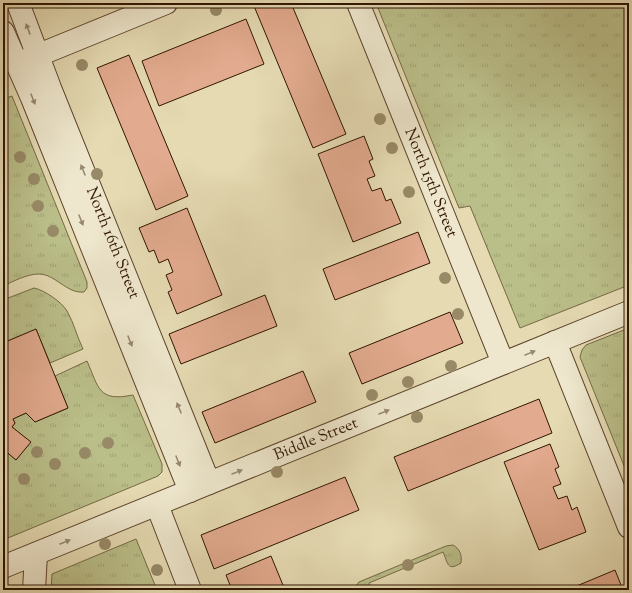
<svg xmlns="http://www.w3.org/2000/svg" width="632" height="593" viewBox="0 0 632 593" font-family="'Sorts Mill Goudy',serif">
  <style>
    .grass { fill: url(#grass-tufts); stroke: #756a45 }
    .building { fill: #e2aa8e; stroke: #301501 }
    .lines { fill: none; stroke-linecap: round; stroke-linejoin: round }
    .minor-casing { stroke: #5d462d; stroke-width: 24 }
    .minor { stroke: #eee7cd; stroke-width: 22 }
    .tree { fill: #988a67 }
    .oneway { fill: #988871 }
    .labels { text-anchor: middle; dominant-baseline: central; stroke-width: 4; stroke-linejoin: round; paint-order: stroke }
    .street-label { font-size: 16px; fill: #301501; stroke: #eee7cd }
  </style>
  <defs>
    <pattern id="grass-tufts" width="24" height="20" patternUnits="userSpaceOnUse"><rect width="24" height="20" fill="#babe89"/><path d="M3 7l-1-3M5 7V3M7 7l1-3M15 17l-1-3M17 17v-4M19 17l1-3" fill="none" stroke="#a0a274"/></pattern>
  </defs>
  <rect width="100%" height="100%" fill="#e5dab2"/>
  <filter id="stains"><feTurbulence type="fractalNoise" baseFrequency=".005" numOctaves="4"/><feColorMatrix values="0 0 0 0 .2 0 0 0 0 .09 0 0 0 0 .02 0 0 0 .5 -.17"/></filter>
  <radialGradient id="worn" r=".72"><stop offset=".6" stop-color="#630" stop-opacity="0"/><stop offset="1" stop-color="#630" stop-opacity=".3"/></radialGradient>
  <!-- grass -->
  <path class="grass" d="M 376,3 L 629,3 L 629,285 L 520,328 L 470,206 L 459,208 Z
    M 12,96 L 87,282 L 87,288 L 84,292 C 67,294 55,274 39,274 C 27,274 14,281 3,286 L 3,99 Z
    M 34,288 C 44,290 62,302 67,311 C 74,323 77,337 83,349 L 50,363 L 36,329 L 3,343 L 3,300 Z
    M 629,328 L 629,478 L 580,357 L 582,350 L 586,345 Z
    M 87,361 C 99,388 98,402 133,395 L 162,464 L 162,472 L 158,476 L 3,540 L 3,449 L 16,460 L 30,442 L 12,427 L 15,423 L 13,419 L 26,413 L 35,422 L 68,408 L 55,376 Z
    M 136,539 L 157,590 L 51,590 L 52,574 Z
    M 453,545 C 460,549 462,555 461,563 C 447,572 448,563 443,552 L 369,583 L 371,590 L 356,590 L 355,587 L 359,582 L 446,546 Z"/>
  <!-- building -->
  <path class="building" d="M 260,3 L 291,3 L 346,134 L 313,148 L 254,6 Z
    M 246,19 L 264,64 L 159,106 L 142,61 Z
    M 129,55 L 188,196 L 156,210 L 97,68 Z
    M 364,136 L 373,159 L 369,161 L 375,176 L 367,179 L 372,191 L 381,188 L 386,201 L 391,199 L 401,223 L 353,242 L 318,154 Z
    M 187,208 L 222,295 L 177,314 L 168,292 L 172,290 L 166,275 L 173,272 L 168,259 L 159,263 L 154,250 L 149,252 L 139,228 Z
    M 418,232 L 430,263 L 335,300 L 323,269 Z
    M 265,295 L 277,326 L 181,364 L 169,334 Z
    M 450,312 L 463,343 L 362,384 L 349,353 Z
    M 36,329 L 68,408 L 35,422 L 26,413 L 13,419 L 15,423 L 12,427 L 31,442 L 16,460 L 3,449 L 3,343 Z
    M 303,371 L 316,402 L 215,443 L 202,412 Z
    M 539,399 L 552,433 L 408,491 L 394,457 Z
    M 550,444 L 559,467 L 555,469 L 561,484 L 553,487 L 558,499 L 567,496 L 572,510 L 577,507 L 586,532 L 539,550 L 504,462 Z
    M 345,477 L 359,510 L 214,569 L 201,535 Z
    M 271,556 L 285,590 L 232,590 L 226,575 Z
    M 615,570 L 623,590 L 567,590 Z"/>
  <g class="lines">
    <!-- minor casing -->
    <g class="minor-casing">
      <g id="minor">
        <path id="s1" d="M 18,3 L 50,88 L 209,483"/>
        <path id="s2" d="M 358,3 L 503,363"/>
        <path d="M 3,32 L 32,98 L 190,491"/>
        <path d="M 24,61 L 166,3"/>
        <path d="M 555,342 L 629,527"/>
        <path d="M 157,505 L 190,590"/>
        <path id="s3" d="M 3,567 L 629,312"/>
        <path d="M 34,590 L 36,554"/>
      </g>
    </g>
    <!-- minor -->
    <use href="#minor" class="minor"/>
  </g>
  <!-- trees -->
  <g class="tree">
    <circle cx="216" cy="10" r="6"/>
    <circle cx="82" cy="65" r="6"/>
    <circle cx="380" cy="119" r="6"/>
    <circle cx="392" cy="148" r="6"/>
    <circle cx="20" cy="157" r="6"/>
    <circle cx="97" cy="174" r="6"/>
    <circle cx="34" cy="179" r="6"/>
    <circle cx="409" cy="192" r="6"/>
    <circle cx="38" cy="206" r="6"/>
    <circle cx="53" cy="231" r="6"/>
    <circle cx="445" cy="278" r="6"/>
    <circle cx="458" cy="314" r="6"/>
    <circle cx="451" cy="366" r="6"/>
    <circle cx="408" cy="382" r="6"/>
    <circle cx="372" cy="395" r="6"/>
    <circle cx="417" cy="417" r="6"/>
    <circle cx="108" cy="443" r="6"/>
    <circle cx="37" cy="452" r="6"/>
    <circle cx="85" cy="453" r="6"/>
    <circle cx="55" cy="464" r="6"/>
    <circle cx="277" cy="472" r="6"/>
    <circle cx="24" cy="479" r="6"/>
    <circle cx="105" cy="544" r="6"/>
    <circle cx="408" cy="565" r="6"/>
    <circle cx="157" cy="570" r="6"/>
  </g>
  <!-- one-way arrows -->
  <defs><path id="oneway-solid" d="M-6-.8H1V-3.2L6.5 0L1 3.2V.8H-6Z"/></defs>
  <g class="oneway">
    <use href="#oneway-solid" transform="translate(28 29) rotate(-111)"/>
    <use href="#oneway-solid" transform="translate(33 99) rotate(68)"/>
    <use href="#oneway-solid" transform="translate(83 170) rotate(-112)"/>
    <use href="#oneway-solid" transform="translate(81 220) rotate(68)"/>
    <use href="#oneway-solid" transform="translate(130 341) rotate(68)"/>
    <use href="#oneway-solid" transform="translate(530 353) rotate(-22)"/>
    <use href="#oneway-solid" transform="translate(179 408) rotate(-112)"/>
    <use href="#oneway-solid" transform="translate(384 412) rotate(-22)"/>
    <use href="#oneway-solid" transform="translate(178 461) rotate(68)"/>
    <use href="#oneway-solid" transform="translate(237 472) rotate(-22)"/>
    <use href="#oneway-solid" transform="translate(65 542) rotate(-22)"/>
  </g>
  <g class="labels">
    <!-- street labels -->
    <g class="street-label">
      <text stroke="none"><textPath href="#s2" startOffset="194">North 15th Street</textPath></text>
      <text stroke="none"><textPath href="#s1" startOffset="258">North 16th Street</textPath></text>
      <text stroke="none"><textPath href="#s3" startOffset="338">Biddle Street</textPath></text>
    </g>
  </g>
  <!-- margin -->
  <rect width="632" height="593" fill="none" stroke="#e5dab2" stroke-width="16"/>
  <rect x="4" y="4" width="624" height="585" fill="none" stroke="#301501" stroke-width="2"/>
  <rect x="8" y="8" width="616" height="577" fill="none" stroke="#301501"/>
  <rect width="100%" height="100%" filter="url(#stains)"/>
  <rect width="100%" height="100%" fill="url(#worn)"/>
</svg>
